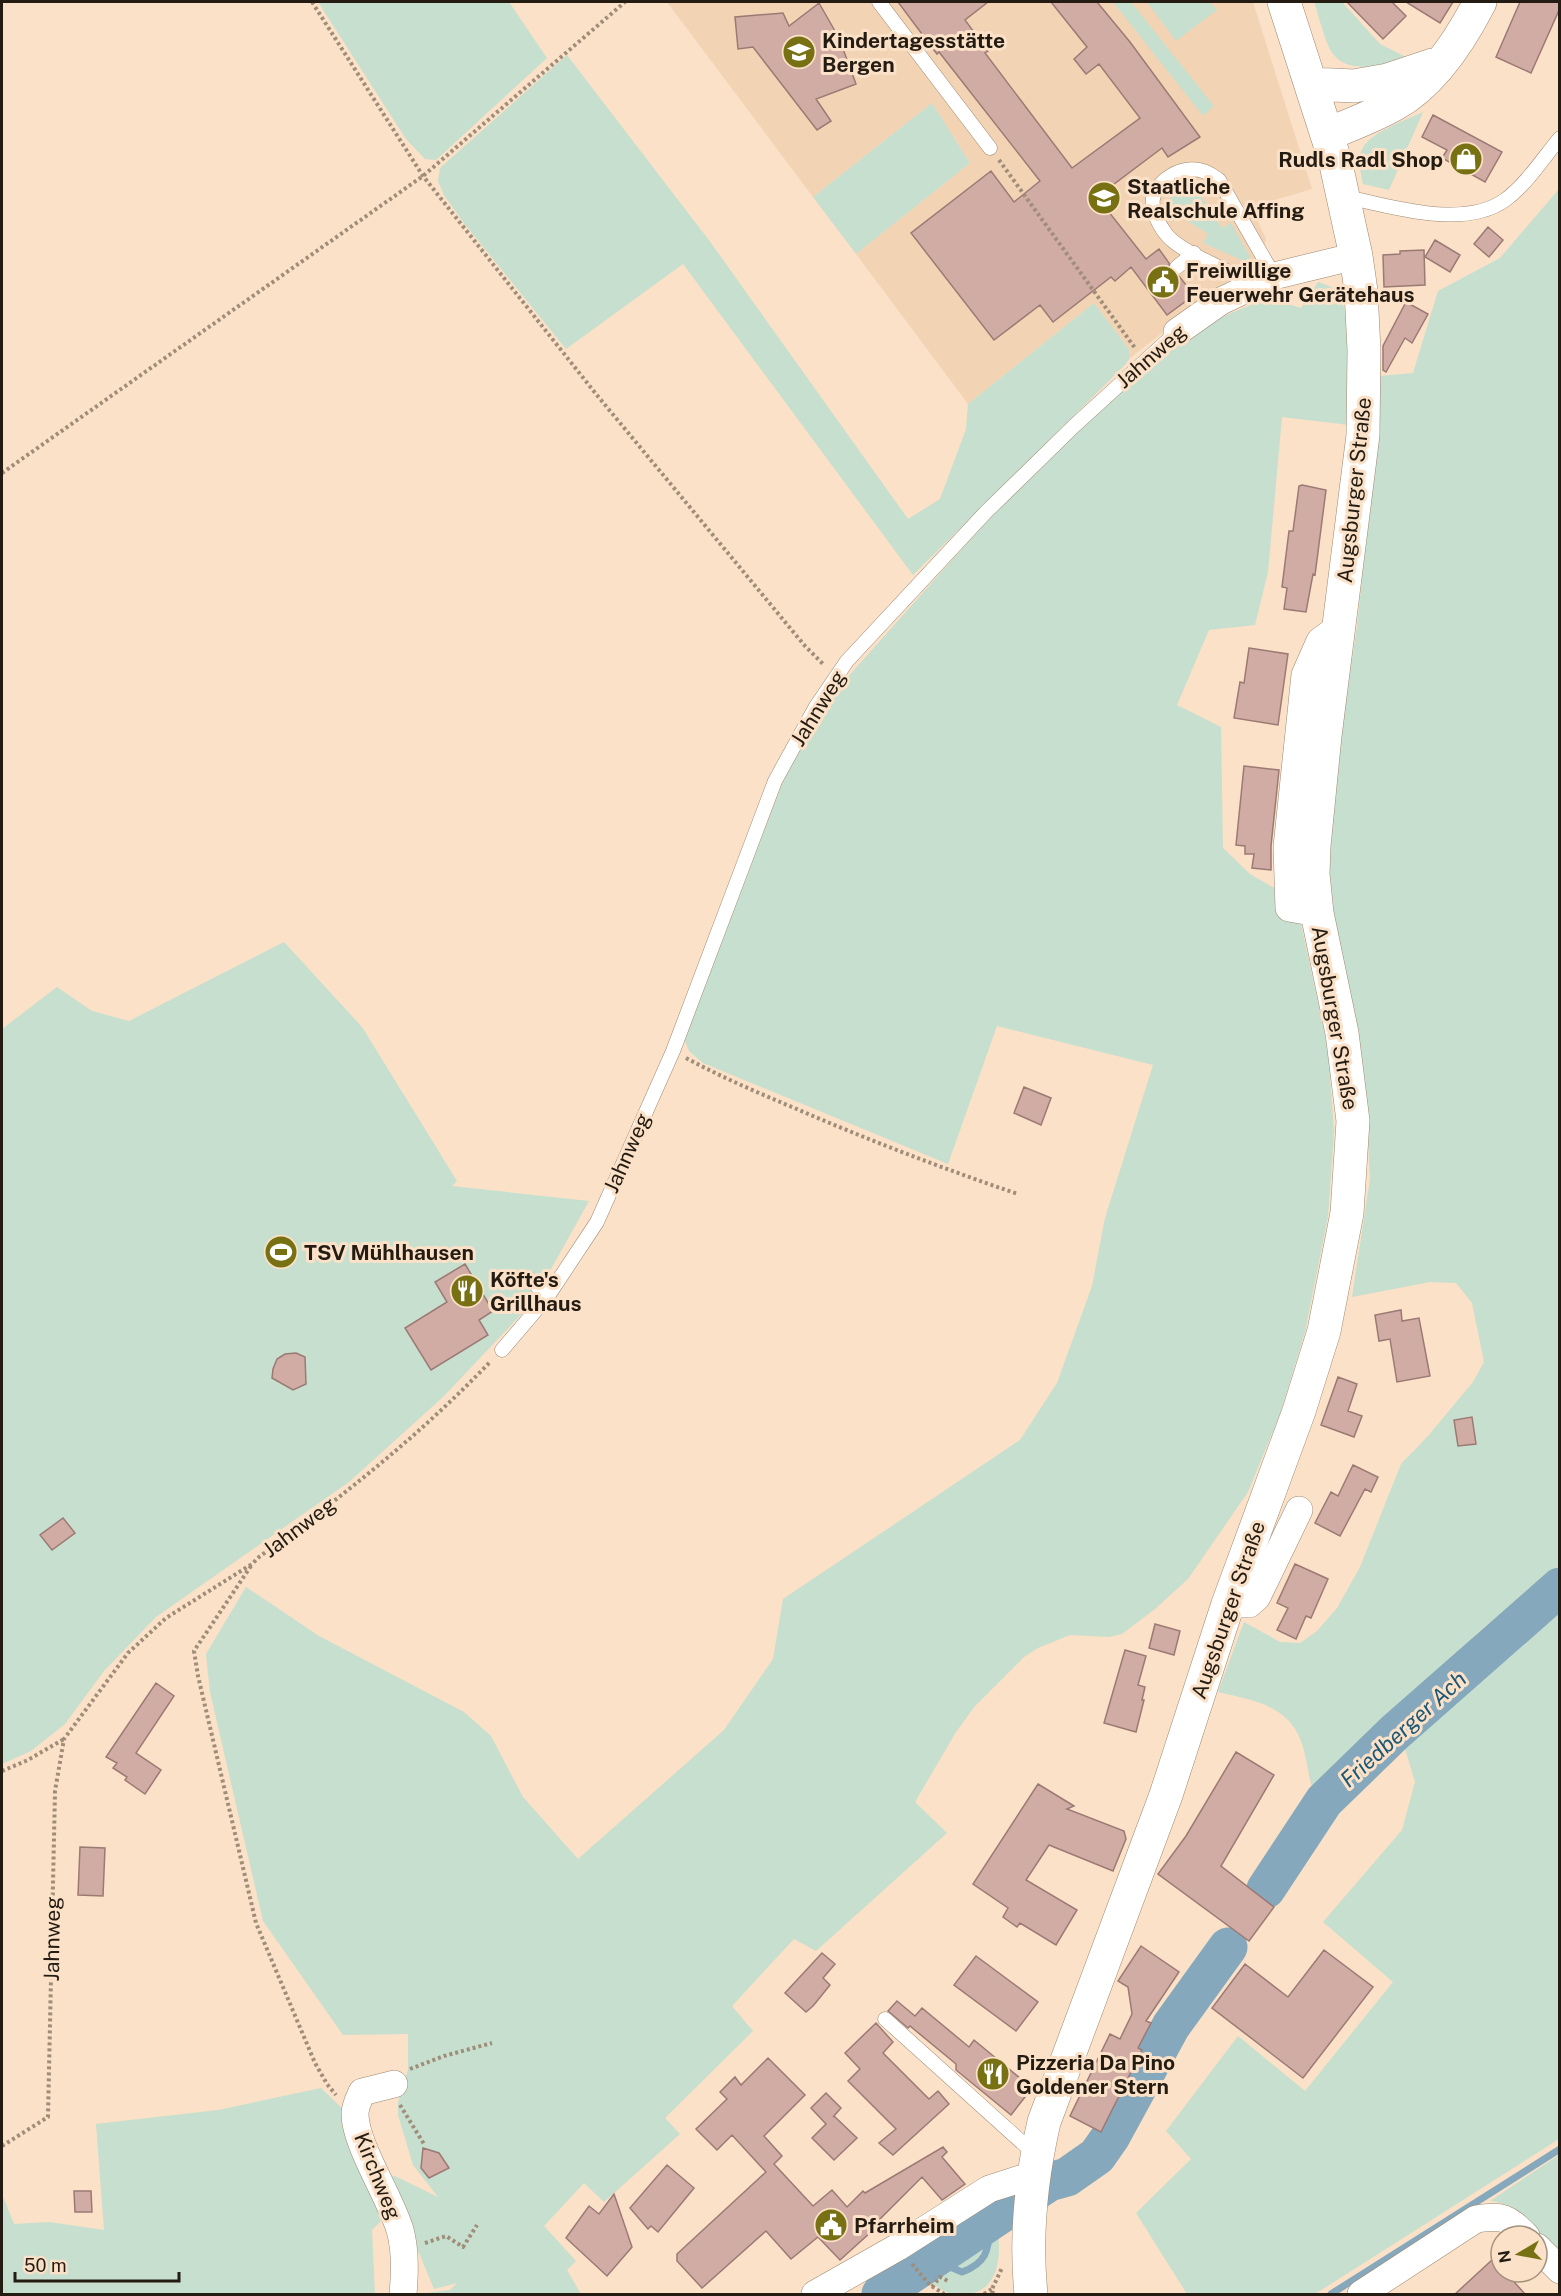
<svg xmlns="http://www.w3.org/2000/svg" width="1561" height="2296" viewBox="0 0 1561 2296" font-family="'Public Sans',sans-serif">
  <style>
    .built { fill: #f2d4b4 }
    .green { fill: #c6dfce }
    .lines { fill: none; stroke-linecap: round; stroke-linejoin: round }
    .stream { stroke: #85a8bc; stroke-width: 7 }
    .river { stroke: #85a8bc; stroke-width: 39 }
    .building { fill: #d0aca5; stroke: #9c7a74; stroke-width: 1.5 }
    .lane-casing { stroke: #9e8870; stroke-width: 15 }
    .street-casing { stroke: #9e8870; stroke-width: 28 }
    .secondary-casing { stroke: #9e8870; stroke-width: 34 }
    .path { stroke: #9f8d7a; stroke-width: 4; stroke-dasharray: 3 3; stroke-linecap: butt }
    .lane { stroke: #fff; stroke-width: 14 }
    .street { stroke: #fff; stroke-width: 27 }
    .secondary { stroke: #fff; stroke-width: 33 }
    .labels { text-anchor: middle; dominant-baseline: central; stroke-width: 6; stroke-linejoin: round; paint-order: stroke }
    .poi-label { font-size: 21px; font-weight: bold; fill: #241c12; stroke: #fae1c7; text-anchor: start }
    .street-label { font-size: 21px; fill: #241c12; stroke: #fae1c7 }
    .water-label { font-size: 22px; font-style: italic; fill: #1b5776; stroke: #fae1c7 }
  </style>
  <rect width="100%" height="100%" fill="#fae1c7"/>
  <!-- built -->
  <path class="built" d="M 667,2 L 1253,2 L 1312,189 L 1251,207 L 1266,239 L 1260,271 L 1217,290 L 1130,358 L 1129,349 L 1094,303 L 968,404 L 856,254 L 970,163 L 932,103 L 813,197 Z"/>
  <!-- green -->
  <path class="green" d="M 318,2 L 509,2 L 547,58 L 436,160 L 425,159 L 406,139 Z
    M 1113,2 L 1131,2 L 1214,106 L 1203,116 Z
    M 1147,2 L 1210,2 L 1217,10 L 1176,41 Z
    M 1314,2 L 1342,2 L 1380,44 L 1408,58 C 1386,64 1350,76 1333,54 C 1325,43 1319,16 1314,2 Z
    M 567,55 L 711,243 L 908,519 L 940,499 L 966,429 L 968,404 L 1094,303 L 1129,349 L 1130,358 L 1125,365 L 913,575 L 683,264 L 566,349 L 463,222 L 444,195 L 438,181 L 440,168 Z
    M 932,103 L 970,163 L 856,254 L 813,197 Z
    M 1423,112 L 1389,190 L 1363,184 C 1361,175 1359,166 1360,156 C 1362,134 1405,121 1423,112 Z
    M 1196,182 L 1210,190 L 1201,196 L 1222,228 L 1231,223 L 1249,255 L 1249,259 L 1246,262 L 1203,243 L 1208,234 L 1178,215 L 1173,223 C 1165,199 1169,186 1196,182 Z
    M 1559,189 L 1559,1565 L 1481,1630 L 1313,1791 C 1308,1775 1307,1757 1301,1741 C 1288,1705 1252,1700 1218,1692 L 1244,1622 L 1280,1642 L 1300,1643 L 1317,1631 L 1337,1608 L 1360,1567 L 1401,1464 L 1428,1436 L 1473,1382 L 1484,1362 L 1472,1303 L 1456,1283 L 1430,1282 L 1352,1297 L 1370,1179 L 1366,1100 L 1330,910 L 1330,839 L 1339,744 L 1357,627 L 1372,481 L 1379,376 L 1413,373 L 1438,291 L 1500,258 Z
    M 1318,282 C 1323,284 1331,286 1335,290 C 1356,311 1350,395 1349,425 L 1282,417 L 1268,572 L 1255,625 L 1209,630 L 1177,705 L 1221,727 L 1223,848 L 1250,874 L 1281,892 L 1300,920 L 1328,1049 L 1334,1132 L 1328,1216 L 1305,1332 L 1280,1414 L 1248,1492 L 1188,1579 L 1155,1609 L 1122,1634 L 1109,1637 L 1070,1635 L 1038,1648 L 1024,1657 L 975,1706 L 956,1732 L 915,1802 L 947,1833 L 816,1951 L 794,1939 L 732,2006 L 753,2031 L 665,2118 L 680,2134 L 604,2202 L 584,2183 L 544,2226 L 576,2261 L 567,2270 L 581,2294 L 417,2294 L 450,2290 L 457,2283 L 434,2289 L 412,2236 L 382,2220 L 372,2230 L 375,2294 L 2,2294 L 2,2194 L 14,2224 L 49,2222 L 104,2230 L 96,2124 L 218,2110 L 321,2088 L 347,2113 L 381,2172 L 397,2177 L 438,2197 L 413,2165 L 398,2115 L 398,2102 L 408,2070 L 408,2034 L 343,2035 L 263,1921 L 210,1692 L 206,1654 L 246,1587 L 319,1636 L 464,1712 L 491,1736 L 523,1797 L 578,1859 L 724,1730 L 773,1659 L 783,1599 L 1020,1440 L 1057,1383 L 1092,1286 L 1105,1218 L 1153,1065 L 997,1026 L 948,1164 L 703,1063 L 689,1051 L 684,1039 L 783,782 L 815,719 L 830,697 L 1018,486 L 1140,373 L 1214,320 L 1268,298 L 1301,308 Z
    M 284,942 L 362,1027 L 457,1181 L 452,1186 L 589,1201 L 532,1303 L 443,1397 L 349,1482 L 156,1617 L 104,1671 L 65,1724 L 31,1751 L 2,1764 L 2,1029 L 57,987 L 92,1011 L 129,1021 Z
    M 1559,1614 L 1559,2139 L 1315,2294 L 1187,2294 L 1136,2213 L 1191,2159 L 1166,2131 L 1238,2036 L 1305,2091 L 1393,1982 L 1323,1922 L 1402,1830 L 1415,1782 L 1403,1742 Z
    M 1559,2155 L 1559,2257 C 1536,2233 1527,2205 1490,2201 Z
    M 995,2220 C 1003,2247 1002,2294 964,2294 C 958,2295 952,2294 946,2292 C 936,2287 928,2279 920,2271 Z"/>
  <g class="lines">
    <!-- stream -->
    <path class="stream" d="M 937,2258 L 950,2267 L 962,2272 C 989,2262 988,2248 991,2222
      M 1331,2294 L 1560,2149"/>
    <!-- river -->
    <path class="river" d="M 1266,1889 L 1324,1801 L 1394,1733 L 1560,1587
      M 881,2294 L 1049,2182 L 1067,2177 L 1097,2156 L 1111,2136 L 1171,2026 L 1228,1947"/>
  </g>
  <!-- building -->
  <path class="building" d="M 898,2 L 988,2 L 965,20 L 988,51 L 985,53 L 1072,168 L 1140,118 L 1099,64 L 1086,74 L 1074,59 L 1087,47 L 1051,2 L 1097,2 L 1130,42 L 1200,137 L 1168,157 L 1162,148 L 1097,197 L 1146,259 L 1159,249 L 1169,263 L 1170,272 L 1179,276 L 1194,295 L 1167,315 L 1131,267 L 1115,281 L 1111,277 L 1053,322 L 1040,305 L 994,340 L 911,233 L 991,171 L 1014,202 L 1040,181 L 939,52 L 937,54 Z
    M 1347,2 L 1392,2 L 1406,16 L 1383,39 Z
    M 1406,2 L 1453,2 L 1440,23 Z
    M 1520,2 L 1560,2 L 1560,8 L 1531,73 L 1496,57 Z
    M 819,3 L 839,38 L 856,84 L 816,99 L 831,121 L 817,130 L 753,47 L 738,49 L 735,17 L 783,13 L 789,26 Z
    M 1433,115 L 1502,152 L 1485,182 L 1442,158 L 1447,150 L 1422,137 Z
    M 1488,227 L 1503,240 L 1489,257 L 1474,244 Z
    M 1435,240 L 1460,255 L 1450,272 L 1425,257 Z
    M 1424,250 L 1425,285 L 1384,287 L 1383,255 L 1400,254 L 1400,251 Z
    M 1406,302 L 1428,314 L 1412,343 L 1405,338 L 1386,372 L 1383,370 L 1383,346 Z
    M 1302,485 L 1326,490 L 1315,575 L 1313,574 L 1306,612 L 1284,609 L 1287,588 L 1282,587 L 1289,531 L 1293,531 L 1299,486 Z
    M 1249,648 L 1288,654 L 1278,725 L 1234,718 L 1240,682 L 1244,683 Z
    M 1244,766 L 1279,770 L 1271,846 L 1271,870 L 1252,868 L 1254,854 L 1245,854 L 1245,846 L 1236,845 Z
    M 1024,1087 L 1051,1098 L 1041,1125 L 1014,1113 Z
    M 465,1264 L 493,1311 L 479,1320 L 488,1335 L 431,1370 L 405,1328 L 447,1302 L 435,1282 Z
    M 1401,1310 L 1402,1321 L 1419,1318 L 1430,1376 L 1397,1382 L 1390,1339 L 1379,1341 L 1375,1315 Z
    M 296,1353 L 305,1357 L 306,1384 L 293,1390 L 272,1378 L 273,1369 L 277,1359 L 285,1354 Z
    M 1338,1377 L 1357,1384 L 1348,1411 L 1362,1416 L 1354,1437 L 1321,1425 Z
    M 1472,1417 L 1476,1444 L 1458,1446 L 1454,1420 Z
    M 1353,1465 L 1378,1477 L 1371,1492 L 1365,1489 L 1340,1536 L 1315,1523 L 1331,1492 L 1338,1496 Z
    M 63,1518 L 75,1533 L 52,1550 L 40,1535 Z
    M 1295,1564 L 1328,1579 L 1311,1618 L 1306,1616 L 1296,1639 L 1277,1630 L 1288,1608 L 1277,1603 Z
    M 1155,1624 L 1180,1631 L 1174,1655 L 1149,1648 Z
    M 1125,1650 L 1146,1656 L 1138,1685 L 1145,1687 L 1142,1700 L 1144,1700 L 1136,1732 L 1104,1723 Z
    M 156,1683 L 174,1696 L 136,1753 L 161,1770 L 145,1794 L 125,1780 L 127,1777 L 113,1768 L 117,1763 L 106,1757 Z
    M 1236,1752 L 1274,1775 L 1221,1866 L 1274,1907 L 1249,1941 L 1158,1874 L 1186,1836 Z
    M 1038,1784 L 1074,1806 L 1067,1809 L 1124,1831 L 1126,1839 L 1113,1871 L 1049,1845 L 1026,1880 L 1077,1910 L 1056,1945 L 1020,1923 L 1017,1927 L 1003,1917 L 1008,1908 L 973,1884 Z
    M 80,1847 L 105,1848 L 103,1896 L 78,1895 Z
    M 1141,1946 L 1179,1972 L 1146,2021 L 1151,2023 L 1138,2048 L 1142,2050 L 1101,2132 L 1070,2116 L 1110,2034 L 1120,2039 L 1132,2014 L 1128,1987 L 1118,1981 Z
    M 1324,1950 L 1373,1987 L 1303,2078 L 1212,2008 L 1245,1964 L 1288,1997 Z
    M 822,1953 L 835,1964 L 823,1978 L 830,1985 L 813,2006 L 806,2012 L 785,1993 Z
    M 976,1956 L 1038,2002 L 1016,2031 L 954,1985 Z
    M 897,2001 L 915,2016 L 922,2008 L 969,2047 L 974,2040 L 1032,2088 L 1011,2115 L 956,2070 L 956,2064 L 910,2026 L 908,2028 L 888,2011 Z
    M 876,2023 L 893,2042 L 883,2053 L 929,2099 L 938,2091 L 949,2104 L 893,2155 L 879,2143 L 896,2129 L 848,2081 L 860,2069 L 845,2053 Z
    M 768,2058 L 805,2095 L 764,2136 L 782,2156 L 774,2164 L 813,2206 L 832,2190 L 847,2207 L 863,2191 L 865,2193 L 943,2147 L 947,2152 L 942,2157 L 965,2184 L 942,2200 L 922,2177 L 869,2230 L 871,2232 L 840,2260 L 818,2237 L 791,2259 L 766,2231 L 702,2288 L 677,2261 L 677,2254 L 766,2172 L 732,2135 L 717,2150 L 696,2129 L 727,2099 L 720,2092 L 735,2077 L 741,2085 Z
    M 826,2093 L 841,2108 L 833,2117 L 834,2116 L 857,2138 L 834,2160 L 812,2138 L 826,2124 L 811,2108 Z
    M 423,2148 L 439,2153 L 449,2168 L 429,2178 L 421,2168 Z
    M 667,2165 L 694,2188 L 658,2232 L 651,2226 L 648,2229 L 630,2208 Z
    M 74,2191 L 91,2191 L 92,2212 L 75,2212 Z
    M 614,2194 L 632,2247 L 607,2276 L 566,2238 L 589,2206 L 599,2214 Z
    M 1493,2259 L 1501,2268 L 1501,2272 L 1505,2272 L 1526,2295 L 1454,2295 Z"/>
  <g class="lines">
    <!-- lane casing -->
    <g class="lane-casing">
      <path id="lane" d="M 879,2 L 990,148
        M 1343,196 C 1389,206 1463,230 1505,200 C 1526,185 1543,158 1560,138
        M 1177,267 L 1194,253
        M 1254,284 C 1233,273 1178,251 1166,234 C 1159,225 1149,207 1154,195 C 1160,179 1181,166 1199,170 C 1207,171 1213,176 1219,180 L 1274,276
        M 528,1278 L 548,1296
        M 502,1350 L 548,1296 L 597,1222 L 673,1051 L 775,781 L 815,708 L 847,661 L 986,512 L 1074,426 L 1177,332
        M 885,2019 L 1036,2155"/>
    </g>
    <!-- street casing -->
    <g class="street-casing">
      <path id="street" d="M 1177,332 L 1221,301 L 1274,276 L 1356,256
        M 1317,913 L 1289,908 L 1287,847 L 1305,675 L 1320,641 L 1338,628
        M 1228,1604 L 1249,1604 L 1257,1597 L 1299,1510
        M 394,2084 L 362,2092 C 359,2099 355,2106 355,2114 C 355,2144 390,2197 400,2230 C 406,2251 405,2273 403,2294
        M 1537,2247 L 1560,2270
        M 815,2294 L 898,2247 L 989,2189 L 1033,2175
        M 1361,2294 L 1476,2219 C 1503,2215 1507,2217 1526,2236"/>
    </g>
    <!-- secondary casing -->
    <g class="secondary-casing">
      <path id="secondary" d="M 1311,84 L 1354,86 L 1388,80 L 1433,65
        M 1328,134 C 1350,125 1374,116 1395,104 C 1433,83 1461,39 1480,2
        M 1031,2294 C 1025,2236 1031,2179 1044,2122 L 1166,1795 L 1228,1604 L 1299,1411 L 1324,1331 L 1347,1213 L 1353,1121 L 1342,1033 L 1317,913 L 1313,874 L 1314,846 L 1325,736 L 1363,435 L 1364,350 L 1361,291 L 1356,256 L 1335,160 L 1284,2"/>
    </g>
    <!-- path -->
    <path class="path" d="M 312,2 L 423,176 L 596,394 L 805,646 L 824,665
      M 999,160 L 1135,348
      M 2,473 L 423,176 L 625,2
      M 686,1058 C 723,1078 761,1094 799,1110 C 871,1141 944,1169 1018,1194
      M 251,1566 L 194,1651 L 198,1676 L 256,1923 L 315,2063 L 327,2084 L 336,2095
      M 2,1771 L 28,1760 L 64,1739
      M 410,2069 L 444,2056 L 492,2043
      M 400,2105 L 424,2144
      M 2,2146 L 48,2117 L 55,1791 L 64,1739 L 128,1653 L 166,1618 L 252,1564 L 259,1557 C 341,1498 420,1435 490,1362
      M 425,2243 L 446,2236 L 463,2247 L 477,2225
      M 912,2264 L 930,2285 L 944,2294
      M 932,2287 L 940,2277 L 948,2281
      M 984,2294 L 992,2289
      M 993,2294 L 992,2289 L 1002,2268"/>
    <!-- lane -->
    <use href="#lane" class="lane"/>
    <!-- street -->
    <use href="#street" class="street"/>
    <!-- secondary -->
    <use href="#secondary" class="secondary"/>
  </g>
  <!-- icons -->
  <defs>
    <g id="school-disc" transform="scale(1.725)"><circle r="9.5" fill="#787113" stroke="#fae1c7"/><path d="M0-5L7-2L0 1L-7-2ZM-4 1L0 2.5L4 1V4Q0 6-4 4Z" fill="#fff"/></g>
    <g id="shop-disc" transform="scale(1.725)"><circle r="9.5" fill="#787113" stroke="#fae1c7"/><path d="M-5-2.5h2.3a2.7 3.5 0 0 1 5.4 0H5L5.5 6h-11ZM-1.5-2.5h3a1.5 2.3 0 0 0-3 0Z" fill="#fff"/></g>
    <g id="civic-disc" transform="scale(1.725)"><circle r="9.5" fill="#787113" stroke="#fae1c7"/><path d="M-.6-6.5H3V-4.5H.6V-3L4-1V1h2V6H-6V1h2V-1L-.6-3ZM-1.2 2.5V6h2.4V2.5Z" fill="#fff"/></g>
    <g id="stadium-disc" transform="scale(1.725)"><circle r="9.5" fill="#787113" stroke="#fae1c7"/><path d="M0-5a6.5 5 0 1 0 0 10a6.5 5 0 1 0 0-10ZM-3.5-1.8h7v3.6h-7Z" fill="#fff"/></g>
    <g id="restaurant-disc" transform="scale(1.725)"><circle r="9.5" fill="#787113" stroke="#fae1c7"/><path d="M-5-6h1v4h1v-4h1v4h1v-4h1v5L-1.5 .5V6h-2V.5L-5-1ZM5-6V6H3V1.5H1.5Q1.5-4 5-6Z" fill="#fff"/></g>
  </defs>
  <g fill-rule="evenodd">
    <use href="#school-disc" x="799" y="52"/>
    <use href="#shop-disc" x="1466" y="159"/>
    <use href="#school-disc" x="1104" y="198"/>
    <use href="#civic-disc" x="1163" y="282"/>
    <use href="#stadium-disc" x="281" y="1252"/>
    <use href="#restaurant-disc" x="467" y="1291"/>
    <use href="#restaurant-disc" x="993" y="2074"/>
    <use href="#civic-disc" x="831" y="2225"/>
  </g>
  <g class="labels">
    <!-- poi labels -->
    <g class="poi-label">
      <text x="822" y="40">Kindertagesstätte<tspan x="822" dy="24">Bergen</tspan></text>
      <text x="1443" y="159" text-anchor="end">Rudls Radl Shop</text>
      <text x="1127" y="186">Staatliche<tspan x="1127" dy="24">Realschule Affing</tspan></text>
      <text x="1186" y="270">Freiwillige<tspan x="1186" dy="24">Feuerwehr Gerätehaus</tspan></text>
      <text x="304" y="1252">TSV Mühlhausen</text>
      <text x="490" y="1279">Köfte's<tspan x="490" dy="24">Grillhaus</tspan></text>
      <text x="1016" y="2062">Pizzeria Da Pino<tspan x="1016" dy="24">Goldener Stern</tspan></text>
      <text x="854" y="2225">Pfarrheim</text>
    </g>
    <!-- street labels -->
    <g class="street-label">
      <text transform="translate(1151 356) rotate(-41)">Jahnweg</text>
      <text transform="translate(1354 490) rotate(-84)">Augsburger Straße</text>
      <text transform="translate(818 708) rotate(-58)">Jahnweg</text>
      <text transform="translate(1335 1018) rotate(80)">Augsburger Straße</text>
      <text transform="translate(627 1153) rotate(-66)">Jahnweg</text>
      <text transform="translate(299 1527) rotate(-37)">Jahnweg</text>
      <text transform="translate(1228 1610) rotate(-71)">Augsburger Straße</text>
      <text transform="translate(52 1939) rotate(-89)">Jahnweg</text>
      <text transform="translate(378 2176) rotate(68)">Kirchweg</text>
    </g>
    <!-- water labels -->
    <g class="water-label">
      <text transform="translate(1403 1729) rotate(-42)">Friedberger Ach</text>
    </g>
  </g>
  <!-- border -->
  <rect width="1561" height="2296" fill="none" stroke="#241c12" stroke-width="6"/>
  <!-- north arrow -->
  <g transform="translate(1519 2254) rotate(260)"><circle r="28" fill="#fae1c7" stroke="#a4927f" stroke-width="1.5"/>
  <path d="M0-4.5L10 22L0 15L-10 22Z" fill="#787113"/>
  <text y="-9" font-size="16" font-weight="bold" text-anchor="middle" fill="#241c12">N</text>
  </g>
  <!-- scale -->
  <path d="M15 2272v9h164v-9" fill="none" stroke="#241c12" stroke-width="3"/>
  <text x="24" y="2272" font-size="18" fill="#241c12" stroke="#fae1c7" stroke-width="4.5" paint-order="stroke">50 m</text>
</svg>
